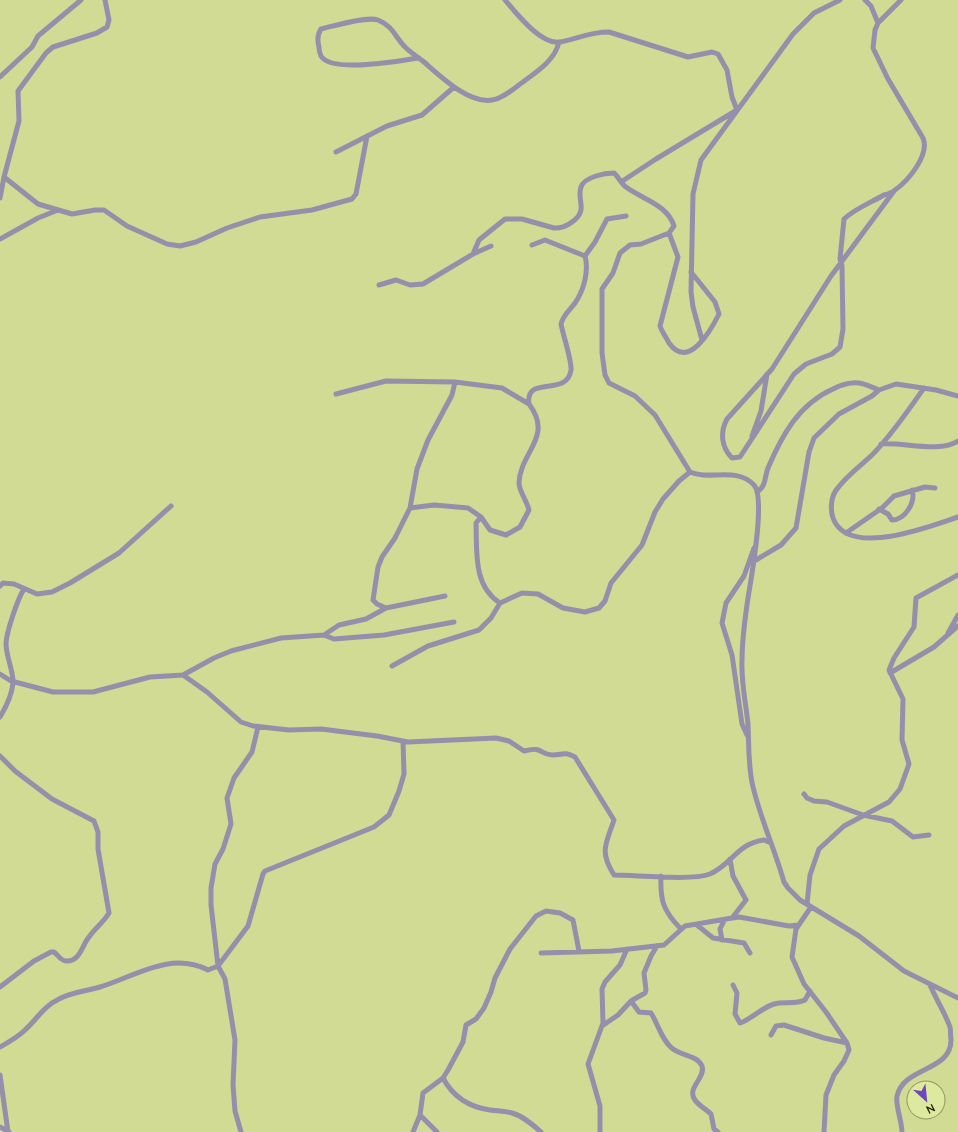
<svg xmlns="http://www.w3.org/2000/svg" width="958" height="1132" viewBox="0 0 958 1132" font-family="'Nunito Sans',sans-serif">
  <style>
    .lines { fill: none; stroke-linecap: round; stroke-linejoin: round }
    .minor { stroke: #958fac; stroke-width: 5 }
  </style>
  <rect width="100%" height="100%" fill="#d1db93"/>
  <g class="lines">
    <!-- minor -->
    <path class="minor" d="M 505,0 C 516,13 541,45 560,42 C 577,39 589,32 609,32 L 688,57 L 712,52 L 718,54 L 727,70 L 732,97 L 737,110 L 656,159 L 621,182
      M 865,0 L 871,6 L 878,23
      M 419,58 C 401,60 332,74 321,56 C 320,54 319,50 319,47 C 317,40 317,35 321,29 C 334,26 366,16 378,20 C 393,26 395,37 405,47 C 411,53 418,57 424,62 C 440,76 469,104 492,100 C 504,98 514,88 523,82 C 538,71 555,60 559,42
      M 0,77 L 32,47 L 38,36 L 81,0
      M 336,152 L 387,126 L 422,115 L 454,87
      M 4,177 L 38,204 L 72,214 L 95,210 L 104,210 L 127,226 L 167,244 L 180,246 L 196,242 L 227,228 L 260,217 L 312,210 L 352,199 L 356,194 L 367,136
      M 894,191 L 831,276 L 772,369 L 727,419 C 720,432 721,447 732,458 L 740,457 L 794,374 L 806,364 L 832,354 L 840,347 L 843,329 L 842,266 L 840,259 L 844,219 C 856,208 870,203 884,195 C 888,194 892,193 895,190 C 908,181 930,155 923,138 L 888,79 L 873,48 L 875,30 L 878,23 L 901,0
      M 0,198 L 4,177 L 19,121 L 18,91 L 46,53 L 53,47 L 97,33 L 107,27 L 109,20 L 105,0
      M 669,233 L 678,257 L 660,326 C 662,332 666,337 669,343 C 688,370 710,332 719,314 L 715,302 L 691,272
      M 0,239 L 38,218 L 58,210
      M 473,254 L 479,240 L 505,219 L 522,219 L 554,228 C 564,229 579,220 581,210 C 582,202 578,195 581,187 C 584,177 605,173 614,173 C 619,177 621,184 626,187 C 642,199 668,205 674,226 L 669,233 L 641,244 L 630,245 L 620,253 L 613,273 L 602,289 L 602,353 L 605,375 L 609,383 L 635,396 L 655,415 L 690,472 C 710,481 736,466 754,485 C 766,498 751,579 748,598 C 745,618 742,640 742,661 C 741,682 746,704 748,724 C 749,745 748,767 753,787 C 761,820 775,850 784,882 L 788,888 L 800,900 L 859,936 L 904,971 L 958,998
      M 585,256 L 595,242 L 607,219 L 626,216
      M 379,285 L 396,280 L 410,285 L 423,284 L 473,254 L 491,246
      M 702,340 L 693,307 L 691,292 L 693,194 L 701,160 L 793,34 L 814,13 L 840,0
      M 924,388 C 908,411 893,433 874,453 C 862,465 847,475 837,489 C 831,496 830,509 833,518 C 848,559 930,526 958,517
      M 336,394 L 386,381 L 455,382 L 502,388 L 529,404 C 554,437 520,452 519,483 C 519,491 527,501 529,510 L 520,527 L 506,535 L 490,530 L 481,517 L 468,508 L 434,505 L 410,508
      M 529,404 C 525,374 567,398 571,370 C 572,361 563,335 561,324 C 563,315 570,310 575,303 C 584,290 589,271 585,256 L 545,240 L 532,245
      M 752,436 L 761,411 L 767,374
      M 881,444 C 904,442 939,453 958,441
      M 757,492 C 767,485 764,478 768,468 C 782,435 799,404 833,389 C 841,385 849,382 859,383 C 866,384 873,388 879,390
      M 879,509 L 888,514 L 892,520 C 905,520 916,502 912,490
      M 481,517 L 476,523 C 477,552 473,586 500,603
      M 846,533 L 882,508 L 894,496 L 925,487 L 935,488
      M 756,560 L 781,545 L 796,528 L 809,452 L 814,438 L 839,414 L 872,396 L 879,390 L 896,384 L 936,390 L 958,396
      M 0,586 L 3,583 L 14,584 L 37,594 L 52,592 L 70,583 L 119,553 L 171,506
      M 386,608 L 377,604 L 373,600 L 378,567 L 382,557 L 395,538 L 410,508 L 417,469 L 428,440 L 452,395 L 455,382
      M 948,633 L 958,615
      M 324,635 L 339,625 L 366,619 L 386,608 L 445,596
      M 392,666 L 428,646 L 479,630 L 491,618 L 500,603 L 522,593 L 538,594 L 563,608 L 585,612 L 599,608 L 605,601 L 611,583 L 642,545 L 655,512 L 663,499 L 679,481 L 690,472
      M 890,673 L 934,647 L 958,626
      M 0,674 L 11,681 L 53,692 L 93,692 L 150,677 L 183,675 L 214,658 L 231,651 L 281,638 L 324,635 L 334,639 L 384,635 L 454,622
      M 183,675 L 207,692 L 241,722 L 253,726 L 289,730 L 321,729 L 377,736 L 408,742 L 496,738 L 509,741 L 524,751 C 543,746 539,754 552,755 C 563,755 564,751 575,757 L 614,820 C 606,844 599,851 614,875 C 636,875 692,881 710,874 C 731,865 738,843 764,840 L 771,843
      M 0,717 C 6,707 12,694 13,683 C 14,673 6,656 6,644 C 6,633 18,598 24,589
      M 747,735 L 742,724 L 732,655 L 722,623 L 726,603 L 744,576 L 754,548
      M 0,756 L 15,771 L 52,799 L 94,821 L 98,832 L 98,849 L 109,913 C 103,923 95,928 89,937 C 82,945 80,962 66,961 C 61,961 58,955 54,952 L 51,952 L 34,961 L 0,987
      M 804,794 L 807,798 L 814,801 L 827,802 L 863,815 L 892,821 L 913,837 L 929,835
      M 730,859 L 733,876 L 746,900 L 732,918
      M 661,876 C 660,900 663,911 681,929
      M 807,904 L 810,875 L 819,849 L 844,826 L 889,802 L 900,789 L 909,764 L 902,740 L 903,699 L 889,670 L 894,658 L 914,627 L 916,598 L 958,575
      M 811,907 L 796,929 L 792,957 L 804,984 L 826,1012 L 847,1043 L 849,1050 L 844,1061 L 834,1075 L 826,1095 L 824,1132
      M 697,925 L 713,938 L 744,943 L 750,953
      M 722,940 L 720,929 L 724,921
      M 541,953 L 612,951 L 664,945 L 685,926 L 732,918 L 739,917 L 789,926 L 798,925
      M 733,985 L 737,993 L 735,1014 L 740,1023 C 752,1019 761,1008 774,1004 C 784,1001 795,1005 805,1000 L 810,991
      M 631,1001 L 639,1012 L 651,1013 C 658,1024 662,1041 673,1049 C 682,1056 697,1055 702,1066 C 706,1078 686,1088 695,1100 C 699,1106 706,1109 711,1114 L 714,1129 L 718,1132
      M 602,1026 L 618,1015 L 631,1001 L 645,993 L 646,990 L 644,973 L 651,956 L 657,946
      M 771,1035 L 776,1026 L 784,1025 L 824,1038 L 847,1043
      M 0,1047 C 9,1042 18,1037 25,1030 C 37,1019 44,1006 59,999 C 71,992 87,991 100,987 C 136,976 170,951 208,970 L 218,966 L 248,926 L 263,874 L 265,871 L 374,827 L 389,815 L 399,791 L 404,774 L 403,741
      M 0,1075 L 8,1132
      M 443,1078 C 453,1097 469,1107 490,1110 C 497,1111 505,1111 512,1113 C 523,1116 533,1125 541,1132
      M 420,1115 L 437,1132
      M 0,1127 L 9,1132
      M 241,1132 L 235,1111 L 233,1085 L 235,1040 L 225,979 L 218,966 L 211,905 L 211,888 L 215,864 L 223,849 L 231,824 L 227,798 L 234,778 L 252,752 L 258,727
      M 413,1132 L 420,1115 L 423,1093 L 443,1078 L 448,1070 L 463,1042 L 466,1025 L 476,1019 L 484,1008 L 491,992 L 495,978 L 510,949 L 536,916 L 546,911 L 560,913 L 573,920 L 579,951
      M 600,1132 L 600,1106 L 588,1064 L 603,1023 L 602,989 L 605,982 L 620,965 L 627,949
      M 902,1132 C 902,1122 895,1104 897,1096 C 904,1066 952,1072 951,1039 C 950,1035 951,1031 950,1027 C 945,1013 936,999 930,985"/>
  </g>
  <!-- north arrow -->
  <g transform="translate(926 1100) rotate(153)"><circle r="19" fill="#dee9a0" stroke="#929962"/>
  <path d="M0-3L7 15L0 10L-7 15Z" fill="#6f46bf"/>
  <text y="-6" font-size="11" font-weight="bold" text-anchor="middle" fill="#1f2205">N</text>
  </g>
</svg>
